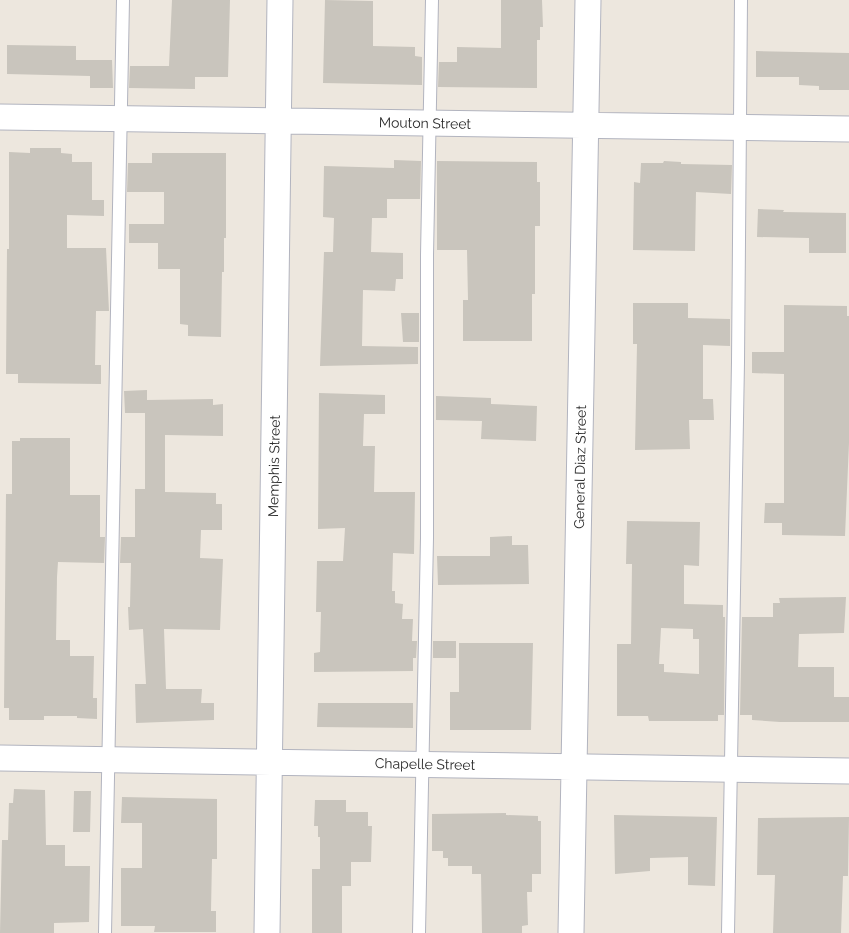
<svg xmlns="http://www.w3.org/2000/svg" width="849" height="933" viewBox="0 0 849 933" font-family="Raleway,sans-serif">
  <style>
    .building { fill: #c9c5bd; fill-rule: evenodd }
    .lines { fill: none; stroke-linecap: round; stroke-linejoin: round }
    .service-casing { stroke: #b2b4bf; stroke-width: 14 }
    .minor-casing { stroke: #b2b4bf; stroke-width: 27 }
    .service { stroke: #fff; stroke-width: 12 }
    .minor { stroke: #fff; stroke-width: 25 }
    .labels { text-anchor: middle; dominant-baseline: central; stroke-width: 4; stroke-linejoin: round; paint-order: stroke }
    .street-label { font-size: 14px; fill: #2c2c2c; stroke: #fff }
  </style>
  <rect width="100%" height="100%" fill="#ede7de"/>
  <!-- building -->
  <path class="building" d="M 172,0 L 230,0 L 228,77 L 195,77 L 195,89 L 129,88 L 130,66 L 169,66 Z
    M 325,0 L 373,1 L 373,46 L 415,47 L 415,56 L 422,57 L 422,85 L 323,83 Z
    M 501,0 L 542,0 L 543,27 L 540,27 L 540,40 L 537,40 L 537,88 L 438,87 L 439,62 L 457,62 L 457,47 L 501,48 Z
    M 7,45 L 76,46 L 76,60 L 112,60 L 113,88 L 90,88 L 90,76 L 7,74 Z
    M 756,51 L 849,53 L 849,90 L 819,90 L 819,86 L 799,85 L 799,77 L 756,77 Z
    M 30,148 L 61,148 L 61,153 L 72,154 L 72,162 L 92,162 L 92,200 L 104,200 L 104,216 L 67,215 L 67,248 L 106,248 L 109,311 L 96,311 L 95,365 L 101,365 L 101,384 L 18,383 L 18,374 L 6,374 L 7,249 L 9,249 L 9,152 L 30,153 Z
    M 152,153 L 226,153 L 226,238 L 224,238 L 224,272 L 222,272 L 221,337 L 188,336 L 188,325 L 180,324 L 180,269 L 158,269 L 158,243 L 129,243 L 129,224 L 164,224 L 164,192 L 127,192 L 128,163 L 152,163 Z
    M 394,160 L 421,161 L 420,199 L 387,199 L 387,218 L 372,218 L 371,252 L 403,253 L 403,279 L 396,279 L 395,291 L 363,290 L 362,346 L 418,347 L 418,364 L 320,366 L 324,252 L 333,252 L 334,218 L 323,217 L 324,166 L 394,168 Z
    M 437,161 L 537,162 L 537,182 L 540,182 L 540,226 L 535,226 L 535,294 L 532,294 L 532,341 L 463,341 L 463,300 L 468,300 L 467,250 L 437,250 Z
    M 664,161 L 681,162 L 681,164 L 732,165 L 731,194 L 696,192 L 695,251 L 633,250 L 634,182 L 640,183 L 641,163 L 663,163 Z
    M 758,209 L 784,210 L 783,212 L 846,213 L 846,253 L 809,253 L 809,238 L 757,237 Z
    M 633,303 L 688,303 L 688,318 L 730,319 L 730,346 L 703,345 L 703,399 L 713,399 L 714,420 L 689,420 L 690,449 L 635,450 L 637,344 L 633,344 Z
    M 784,305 L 847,306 L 847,316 L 849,316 L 849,443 L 845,536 L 782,535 L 782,523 L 764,523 L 765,503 L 784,503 L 784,374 L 752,373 L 752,352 L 784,352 Z
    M 401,313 L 419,313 L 419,342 L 403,342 Z
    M 147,390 L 147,400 L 213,399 L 213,405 L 223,404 L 223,436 L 165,435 L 165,492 L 216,493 L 216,504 L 222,504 L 222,530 L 201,530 L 200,558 L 223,559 L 220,630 L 164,629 L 166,689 L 202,689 L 201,703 L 214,703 L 214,720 L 136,723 L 135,684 L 146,684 L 143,629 L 129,630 L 128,607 L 130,607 L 131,563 L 120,563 L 121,537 L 135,537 L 135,489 L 145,489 L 145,413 L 125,413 L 124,391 Z
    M 319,393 L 385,395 L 385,414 L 364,414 L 363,446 L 375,446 L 374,492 L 415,492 L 414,554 L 393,553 L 392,591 L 395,591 L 395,603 L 403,604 L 402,619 L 413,619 L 412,641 L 417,641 L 416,658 L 413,658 L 413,671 L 314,672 L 314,653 L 320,652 L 321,612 L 316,612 L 317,561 L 343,561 L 345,528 L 318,529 Z
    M 436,396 L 491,398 L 491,404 L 537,406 L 536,441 L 481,439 L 482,421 L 436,420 Z
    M 20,438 L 70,438 L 70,495 L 100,495 L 100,537 L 105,537 L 104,563 L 58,562 L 57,577 L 56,640 L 70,640 L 70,656 L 94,656 L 93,698 L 97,698 L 97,719 L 77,718 L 77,716 L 44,716 L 44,720 L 9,720 L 9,708 L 4,708 L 6,494 L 12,494 L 12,441 L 20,441 Z
    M 627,521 L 700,522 L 699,566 L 684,565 L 684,604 L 723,605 L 723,617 L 725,617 L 724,715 L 718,715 L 718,721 L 649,721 L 648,716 L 617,716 L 617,644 L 631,644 L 632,564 L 626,564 ZM 661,628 L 693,629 L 693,639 L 699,639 L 699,674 L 664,672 L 664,664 L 659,664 Z
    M 512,536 L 512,545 L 528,545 L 529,584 L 438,585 L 437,556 L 490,556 L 490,537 Z
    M 846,597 L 844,633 L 799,634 L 798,667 L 834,667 L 834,697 L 849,697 L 849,722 L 780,722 L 752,720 L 752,715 L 740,715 L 742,617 L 773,617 L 773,603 L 780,603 L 779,598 Z
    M 433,641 L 456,641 L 456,658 L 433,658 Z
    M 459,643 L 533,643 L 531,730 L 450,730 L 450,692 L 459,692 Z
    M 318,703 L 413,703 L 413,728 L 317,727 Z
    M 14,789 L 45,790 L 46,845 L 65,845 L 65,866 L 90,866 L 89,922 L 54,923 L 54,933 L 0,933 L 2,840 L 8,840 L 9,803 L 13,803 Z
    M 74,791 L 91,791 L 90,832 L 73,832 Z
    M 122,797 L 217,799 L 217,859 L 212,859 L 211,911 L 216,911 L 216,932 L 154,932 L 155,926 L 121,926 L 121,868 L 142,868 L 142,823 L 121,823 Z
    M 315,800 L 346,800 L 346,812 L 368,812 L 368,826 L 372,826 L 371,862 L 351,862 L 351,886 L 342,886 L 342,933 L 312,933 L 312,869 L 320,869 L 320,837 L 318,837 L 318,826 L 314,826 Z
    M 506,813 L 506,815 L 538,816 L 538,821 L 541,821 L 541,874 L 532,874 L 532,892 L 527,892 L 528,925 L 522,926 L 522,933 L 482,933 L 481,874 L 472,874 L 472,866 L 448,866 L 448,858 L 443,858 L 443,851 L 432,851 L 432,814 Z
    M 614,815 L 717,817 L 715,886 L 688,885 L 688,857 L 650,858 L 650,871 L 615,874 Z
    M 849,817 L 848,876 L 843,876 L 841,933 L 773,933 L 775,875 L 757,875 L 758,818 Z"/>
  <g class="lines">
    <!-- service casing -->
    <g class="service-casing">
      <path id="service" d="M 105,933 L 123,0
        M 419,933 L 427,538 L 427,255 L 432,0
        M 728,933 L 738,362 L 741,0"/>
    </g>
    <!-- minor casing -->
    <g class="minor-casing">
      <path id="minor" d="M 0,117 L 849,129
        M 0,758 L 849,771
        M 267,933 L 280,0
        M 571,933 L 588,0"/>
    </g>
    <!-- service -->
    <use href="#service" class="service"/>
    <!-- minor -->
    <use href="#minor" class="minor"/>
  </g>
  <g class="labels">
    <!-- street labels -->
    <g class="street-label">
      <text transform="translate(425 123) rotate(1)">Mouton Street</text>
      <text transform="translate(274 466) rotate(-89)">Memphis Street</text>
      <text transform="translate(580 467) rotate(-89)">General Diaz Street</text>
      <text transform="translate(425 764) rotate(1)">Chapelle Street</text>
    </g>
  </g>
</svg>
